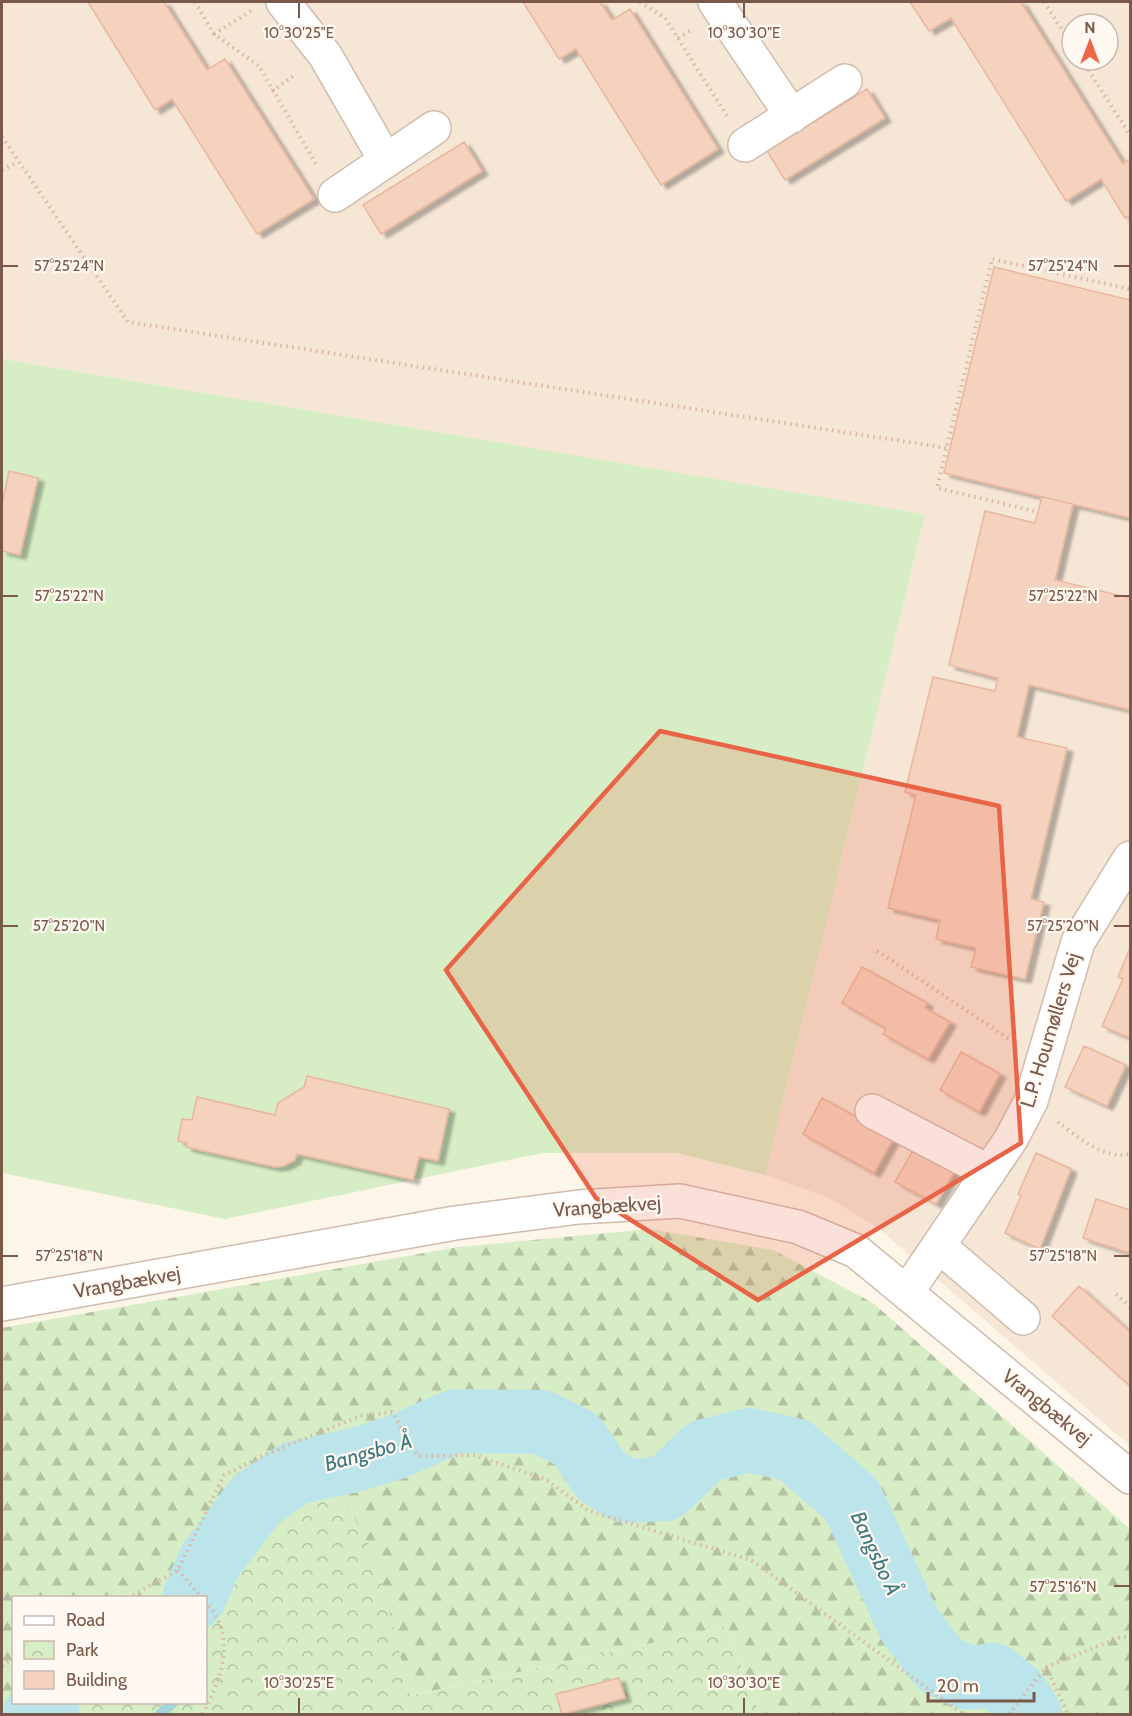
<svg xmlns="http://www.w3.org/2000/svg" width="1132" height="1716" viewBox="0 0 1132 1716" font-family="Cabin,sans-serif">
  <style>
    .residential { fill: #f6e6d6; fill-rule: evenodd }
    .grass { fill: #d7edc5 }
    .forest { fill: url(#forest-firs) }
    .park { fill: url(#park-crowns) }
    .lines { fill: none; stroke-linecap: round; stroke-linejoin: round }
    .stream { stroke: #a0d6dc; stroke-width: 10 }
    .river { stroke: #bbe5ea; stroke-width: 64 }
    .building { fill: #f5d2be; stroke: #e9b79d; stroke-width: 1.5; filter: url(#shadow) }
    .street-casing { stroke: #d2bbad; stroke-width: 36 }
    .path { stroke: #dbb5a0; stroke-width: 4; stroke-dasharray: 1.5 4.5; stroke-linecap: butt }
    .street { stroke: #fff; stroke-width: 33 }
    .marked { fill: #e96447; fill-opacity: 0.2; stroke: #e96447; stroke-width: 4.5; stroke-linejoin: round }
    .ticks { fill: none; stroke: #7b594a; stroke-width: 2 }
    .labels { text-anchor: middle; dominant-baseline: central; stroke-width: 4.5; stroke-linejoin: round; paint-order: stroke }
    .street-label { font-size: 20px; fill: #7b594a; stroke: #fff9f1 }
    .water-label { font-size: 21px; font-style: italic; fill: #3c7881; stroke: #fff9f1 }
    .ticks-label { font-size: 15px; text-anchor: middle; fill: #7b594a; stroke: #fff9f1; stroke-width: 4.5; stroke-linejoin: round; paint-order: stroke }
  </style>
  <defs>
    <pattern id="forest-firs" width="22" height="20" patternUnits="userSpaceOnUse" patternTransform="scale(1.5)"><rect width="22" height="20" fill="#d7edc5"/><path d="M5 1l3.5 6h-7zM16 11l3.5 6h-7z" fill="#b3c3a2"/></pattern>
    <pattern id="park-crowns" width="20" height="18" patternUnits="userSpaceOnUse" patternTransform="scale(1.5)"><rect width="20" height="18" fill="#d7edc5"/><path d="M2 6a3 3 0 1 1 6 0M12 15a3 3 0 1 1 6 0" fill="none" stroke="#b3c3a2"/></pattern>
    <filter id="shadow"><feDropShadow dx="6" dy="4" stdDeviation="1.5" flood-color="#0004"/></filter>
  </defs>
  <rect width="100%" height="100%" fill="#fef5e9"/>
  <!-- residential -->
  <path class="residential" d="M 2,2 L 1130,2 L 1130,1446 L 877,1227 L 827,1197 L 765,1175 L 925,514 L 2,359 ZM 1072,24 L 1108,24 L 1108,60 L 1072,60 Z"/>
  <!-- grass -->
  <path class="grass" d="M 2,359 L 925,514 L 765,1175 L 677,1153 L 543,1153 L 225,1219 L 2,1173 Z"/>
  <!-- forest -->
  <path class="forest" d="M 650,1229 L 773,1250 L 873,1303 L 1130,1529 L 1130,1714 L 760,1714 L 726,1627 L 409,1696 L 376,1557 L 271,1517 L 206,1601 L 206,1598 L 14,1598 L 14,1702 L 71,1703 L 58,1714 L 2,1714 L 2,1328 L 458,1247 Z"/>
  <!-- park -->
  <path class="park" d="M 341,1494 L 376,1557 L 410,1696 L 726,1627 L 760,1714 L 58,1714 L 71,1703 L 206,1702 L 206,1601 L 271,1517 L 299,1501 Z"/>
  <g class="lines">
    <!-- stream -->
    <path class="stream" d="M 160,1714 L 174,1702"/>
    <!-- river -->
    <path class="river" d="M 194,1598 L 210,1561 L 256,1500 L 295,1473 L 355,1460 L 394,1448 L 456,1421 L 541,1422 L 577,1440 L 601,1476 L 626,1491 L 665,1489 L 705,1451 L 749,1440 L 794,1450 L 852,1500 L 909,1624 L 940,1665 L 968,1678 L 993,1675 L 1015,1692 L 1030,1714
      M 35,1714 L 48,1702"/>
  </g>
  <!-- building -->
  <path class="building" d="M 88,2 L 164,2 L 207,70 L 225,59 L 314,199 L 257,234 L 172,99 L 155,110 Z
    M 523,2 L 600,2 L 612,20 L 630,9 L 718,149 L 661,185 L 576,49 L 559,59 Z
    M 910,2 L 1021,2 L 1123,164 L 1130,159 L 1130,215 L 1125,218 L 1101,179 L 1066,201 L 951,18 L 929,31 Z
    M 867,89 L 885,118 L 785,180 L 767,151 Z
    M 464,142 L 482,171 L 381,234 L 363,205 Z
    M 994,267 L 1130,300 L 1130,518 L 944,473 Z
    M 9,471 L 38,478 L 20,555 L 2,551 L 2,505 Z
    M 1042,497 L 1073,504 L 1055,580 L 1130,598 L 1130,710 L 1029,685 L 1017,737 L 1067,748 L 1031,899 L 1044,902 L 1025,979 L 971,967 L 976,948 L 936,939 L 940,920 L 888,908 L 916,795 L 905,792 L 933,677 L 995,691 L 998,678 L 949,665 L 985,511 L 1035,523 Z
    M 1130,948 L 1130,1038 L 1102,1026 L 1123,979 L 1118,977 Z
    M 862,967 L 927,1003 L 925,1008 L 950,1022 L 928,1059 L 883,1034 L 886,1028 L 842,1003 Z
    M 1084,1046 L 1126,1065 L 1107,1106 L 1065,1087 Z
    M 961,1052 L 1000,1074 L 979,1112 L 940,1090 Z
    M 307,1076 L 449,1109 L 438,1161 L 419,1157 L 413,1180 L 297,1154 L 295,1160 L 284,1166 L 275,1167 L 186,1147 L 187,1143 L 178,1141 L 182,1119 L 192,1120 L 197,1097 L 275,1115 L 278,1103 L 304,1087 Z
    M 822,1098 L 894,1138 L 874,1173 L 803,1134 Z
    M 917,1143 L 958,1166 L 936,1204 L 895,1182 Z
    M 1036,1153 L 1071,1169 L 1040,1249 L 1005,1233 L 1021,1196 L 1018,1194 Z
    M 1096,1199 L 1130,1210 L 1130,1253 L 1083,1238 Z
    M 1079,1286 L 1130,1332 L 1130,1386 L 1052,1316 Z
    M 619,1678 L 625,1698 L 562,1714 L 556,1694 Z"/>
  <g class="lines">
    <!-- street casing -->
    <g class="street-casing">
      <path id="street" d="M 283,2 L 325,55 L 386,161
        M 715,2 L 792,116
        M 745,145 L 845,81
        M 335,195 L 434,128
        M 872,1111 L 989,1172
        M 939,1246 L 1023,1318
        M 907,1292 L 1011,1139 L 1031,1101 L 1078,942 L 1130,858
        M 2,1304 L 455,1223 L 579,1207 L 680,1201 L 798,1227 L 856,1251 L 1130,1477"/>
    </g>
    <!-- path -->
    <path class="path" d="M 195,2 L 214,34 L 259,66 L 317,166
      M 640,2 L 665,18 L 727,116
      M 1044,2 L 1072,45
      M 214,34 L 251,11
      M 678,38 L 693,29
      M 1082,60 L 1130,135
      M 272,91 L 296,74
      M 2,137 L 128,322 L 947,448
      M 2,170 L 16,163
      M 1034,511 L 937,488 L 992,259 L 1130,289
      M 877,951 L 1012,1041
      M 1058,1122 C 1078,1137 1104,1160 1130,1154
      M 1116,1294 L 1130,1307
      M 178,1570 L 202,1598
      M 128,1598 L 178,1570 L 224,1475 L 267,1454 L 360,1416 L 392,1412 L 418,1456 L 474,1455 L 545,1479 L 589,1511 L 751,1560 L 963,1714
      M 2,1666 L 14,1659
      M 1046,1667 L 1121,1637 L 1130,1637
      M 203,1714 C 222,1677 237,1637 206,1602
      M 1009,1714 L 1046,1667 L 1068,1714"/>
    <!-- street -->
    <use href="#street" class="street"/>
  </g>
  <!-- marked area -->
  <path class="marked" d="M 660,731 L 999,806 L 1021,1143 L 758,1300 L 596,1198 L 446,970 Z"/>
  <!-- ticks -->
  <path class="ticks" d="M 299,3 L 299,18M 744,3 L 744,18M 3,266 L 18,266M 1114,266 L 1129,266M 3,596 L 18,596M 1114,596 L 1129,596M 3,926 L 18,926M 1114,926 L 1129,926M 3,1256 L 18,1256M 1114,1256 L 1129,1256M 1114,1586 L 1129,1586M 299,1698 L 299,1713M 744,1698 L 744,1713"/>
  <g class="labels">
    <!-- street labels -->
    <g class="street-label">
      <text transform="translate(1050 1030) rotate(-73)">L.P. Houmøllers Vej</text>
      <text transform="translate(607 1206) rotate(-4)">Vrangbækvej</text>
      <text transform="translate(127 1282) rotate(-10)">Vrangbækvej</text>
      <text transform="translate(1047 1407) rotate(39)">Vrangbækvej</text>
    </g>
    <!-- water labels -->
    <g class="water-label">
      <text transform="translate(368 1452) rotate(-16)">Bangsbo Å</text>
      <text transform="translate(876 1553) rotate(65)">Bangsbo Å</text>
    </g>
  </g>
  <g class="ticks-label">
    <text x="299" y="38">10°30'25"E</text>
    <text x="744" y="38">10°30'30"E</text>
    <text x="69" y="271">57°25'24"N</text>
    <text x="1063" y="271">57°25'24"N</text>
    <text x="69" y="601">57°25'22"N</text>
    <text x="1063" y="601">57°25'22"N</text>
    <text x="69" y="931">57°25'20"N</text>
    <text x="1063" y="931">57°25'20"N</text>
    <text x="69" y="1261">57°25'18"N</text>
    <text x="1063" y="1261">57°25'18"N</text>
    <text x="1063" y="1592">57°25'16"N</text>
    <text x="299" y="1688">10°30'25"E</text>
    <text x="744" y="1688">10°30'30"E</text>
  </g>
  <!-- border -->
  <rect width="1132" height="1716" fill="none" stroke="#7b594a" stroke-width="6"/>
  <!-- legend -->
  <rect x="12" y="1596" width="195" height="108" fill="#fff9f1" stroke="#cab9ae" stroke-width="1.5"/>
  <rect x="24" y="1616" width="30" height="9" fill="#ffffff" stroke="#cab9ae" stroke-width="1.5"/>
  <text x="66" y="1626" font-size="18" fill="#7b594a">Road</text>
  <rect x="24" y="1641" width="30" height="18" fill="url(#park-crowns)" stroke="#cab9ae" stroke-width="1.5"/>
  <text x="66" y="1656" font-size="18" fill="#7b594a">Park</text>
  <rect x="24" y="1671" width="30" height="18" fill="#f5d2be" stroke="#cab9ae" stroke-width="1.5"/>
  <text x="66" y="1686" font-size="18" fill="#7b594a">Building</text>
  <!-- north arrow -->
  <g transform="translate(1090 42)"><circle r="28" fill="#fff9f1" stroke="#cab9ae" stroke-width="1.5"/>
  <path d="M0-4.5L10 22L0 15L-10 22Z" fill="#ef6547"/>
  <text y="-9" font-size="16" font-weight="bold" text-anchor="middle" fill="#7b594a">N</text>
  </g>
  <!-- scale -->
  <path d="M928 1692v9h106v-9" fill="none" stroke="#7b594a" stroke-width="3"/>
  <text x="937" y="1692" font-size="18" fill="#7b594a" stroke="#fff9f1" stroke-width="4.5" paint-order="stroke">20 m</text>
</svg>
